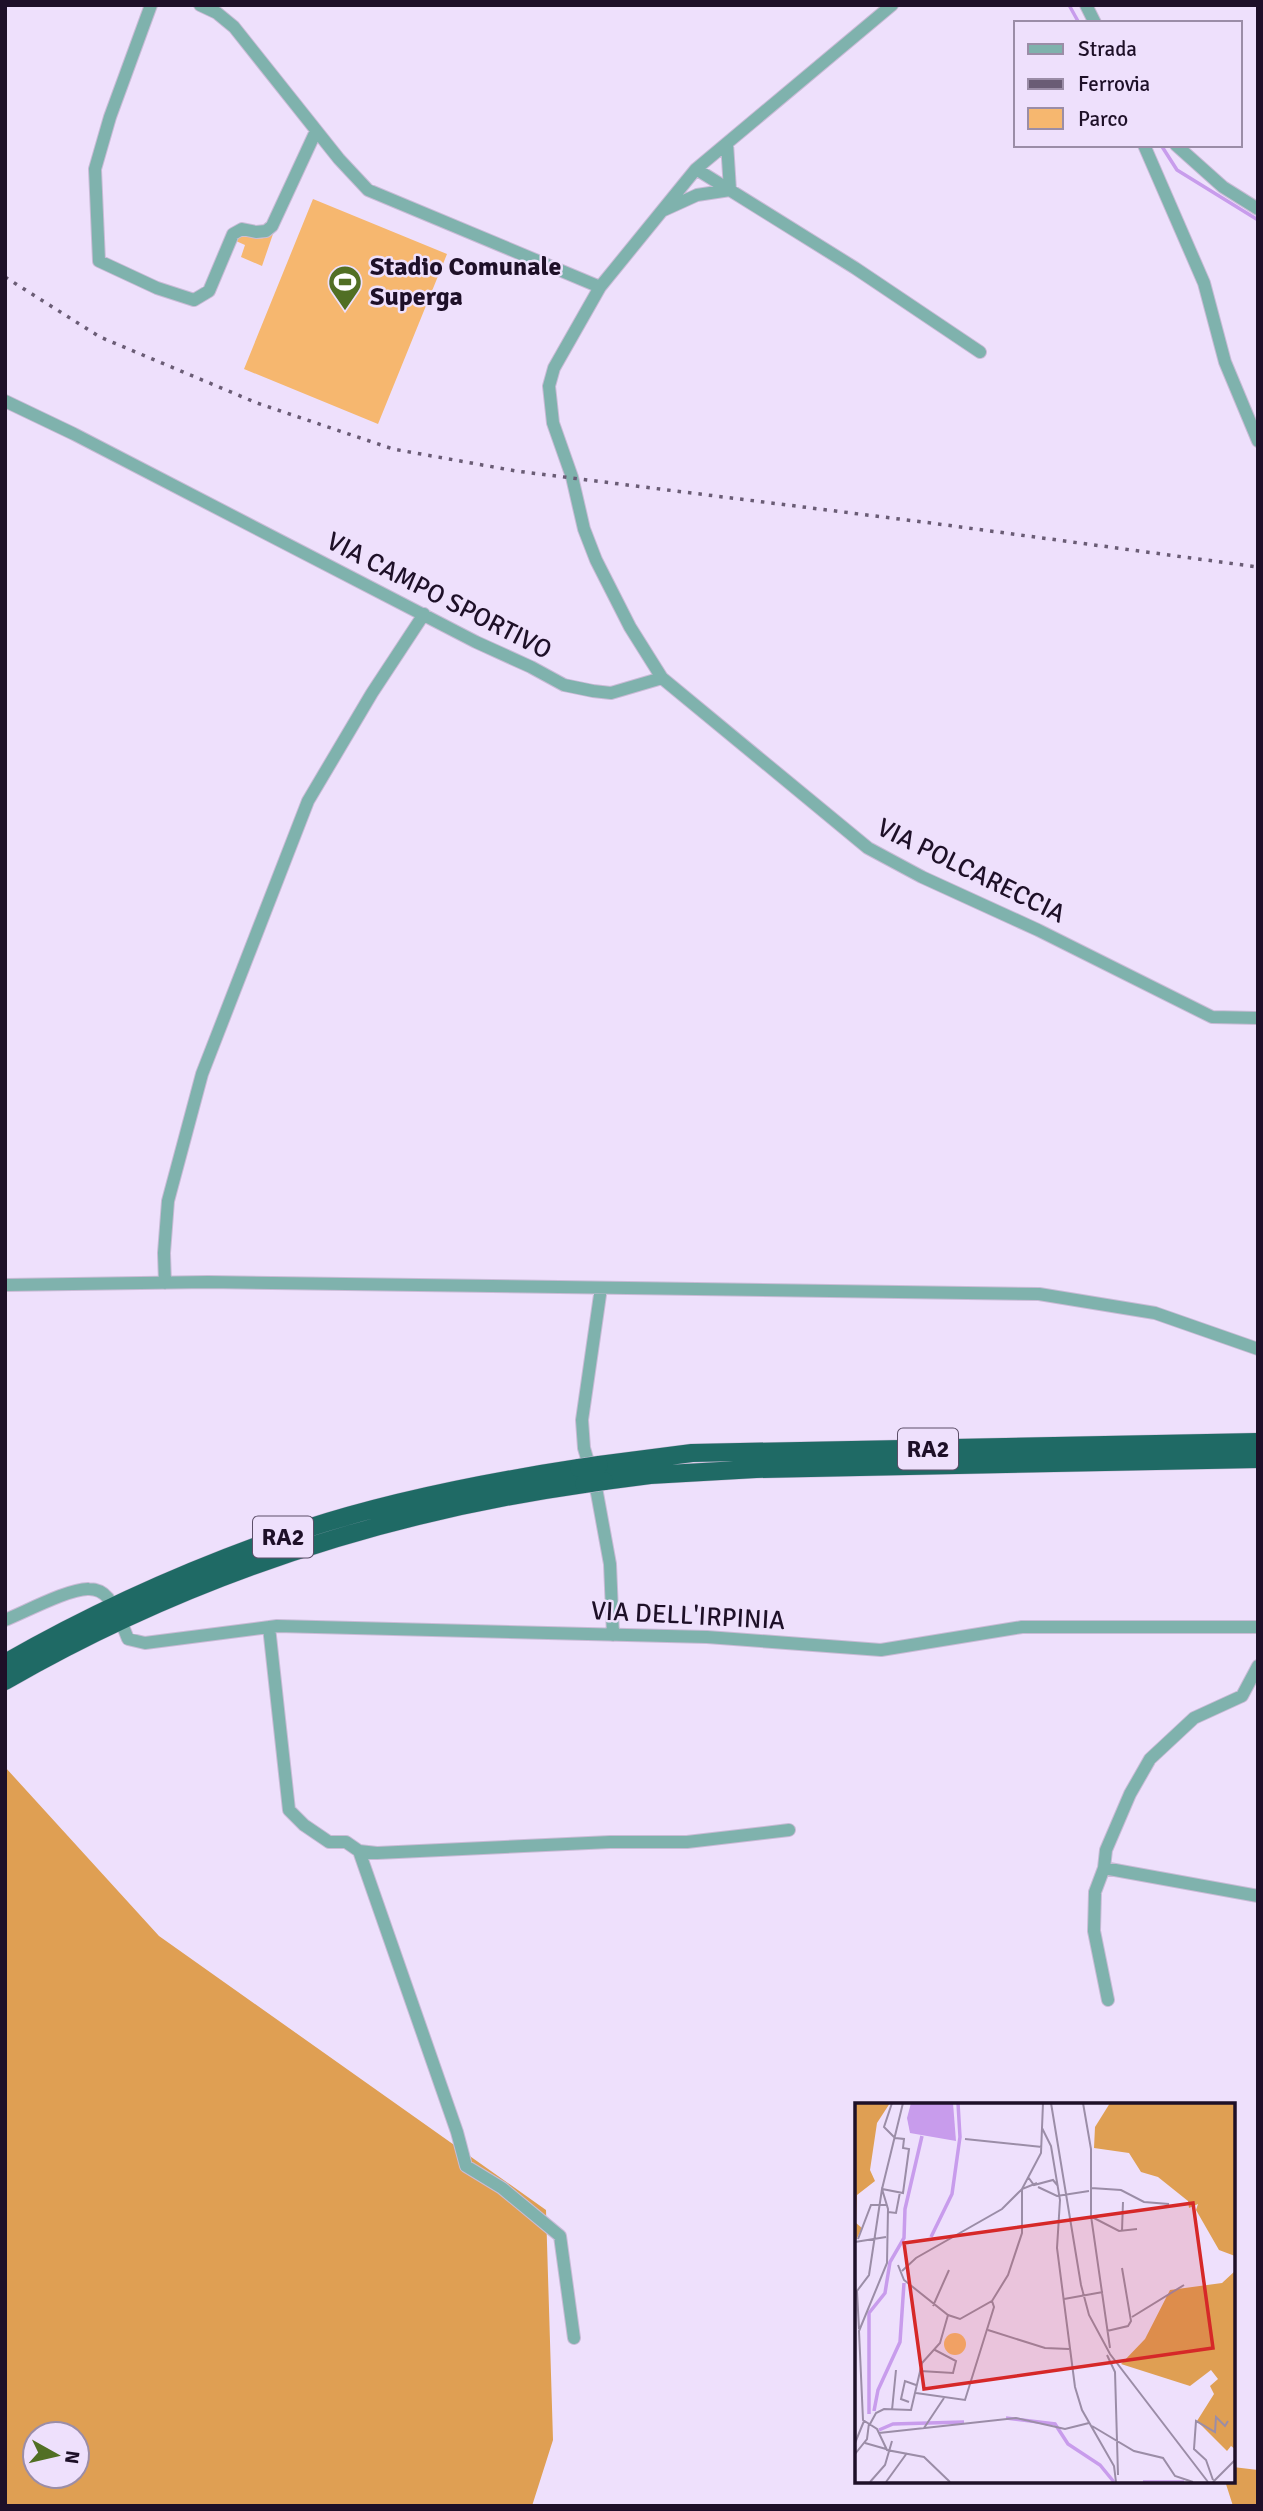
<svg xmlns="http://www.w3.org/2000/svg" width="1263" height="2511" viewBox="0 0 1263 2511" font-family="Signika,sans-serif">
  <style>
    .green { fill: #f6b76f }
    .forest { fill: #df9f53; fill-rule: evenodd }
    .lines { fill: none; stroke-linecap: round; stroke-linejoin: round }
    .stream { stroke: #c89cec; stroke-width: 3.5 }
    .minor-casing { stroke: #c9bbd6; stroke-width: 14 }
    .highway-casing { stroke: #c9bbd6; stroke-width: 19 }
    .minor { stroke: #7fb2ad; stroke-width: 12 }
    .highway { stroke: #1f6a65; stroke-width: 18 }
    .rail { stroke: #6a5c75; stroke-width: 3.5; stroke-dasharray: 3.5 7; stroke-linecap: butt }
    .highway-bridge-casing { stroke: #c9bbd6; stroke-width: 19; stroke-linecap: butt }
    .highway-bridge { stroke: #1f6a65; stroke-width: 18 }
    .labels { text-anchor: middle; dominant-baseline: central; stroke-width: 5; stroke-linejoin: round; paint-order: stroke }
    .shield { fill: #eee0fc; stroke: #5c4e68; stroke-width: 2 }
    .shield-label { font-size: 24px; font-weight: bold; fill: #1e1028 }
    .poi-label { font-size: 26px; font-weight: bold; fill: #1e1028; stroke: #eee0fc; text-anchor: start }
    .street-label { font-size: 26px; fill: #1e1028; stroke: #eee0fc }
    .inset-river { fill: none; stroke: #c89cec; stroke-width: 3.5 }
    .inset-road { fill: none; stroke: #9b8da7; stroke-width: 2 }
    .view { fill: #d62828; fill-opacity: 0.15; stroke: #d62828; stroke-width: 3.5 }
    .inset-edge { fill: none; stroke: #1e1028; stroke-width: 3.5 }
  </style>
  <rect width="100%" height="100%" fill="#eee0fc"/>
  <!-- green -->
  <path class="green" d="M 313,199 L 447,254 L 378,424 L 244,369 Z
    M 273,234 L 262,266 L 241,257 L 245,245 L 236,241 L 237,238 C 251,233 256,244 273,234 Z"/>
  <!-- forest -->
  <path class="forest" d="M 5,1767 L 159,1936 L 546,2210 L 553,2440 L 532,2506 L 5,2506 ZM 35,2434 L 77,2434 L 77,2476 L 35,2476 Z
    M 1233,2467 L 1258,2470 L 1258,2506 L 1233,2506 L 1225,2481 L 1233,2481 Z"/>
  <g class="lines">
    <!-- stream -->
    <path class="stream" d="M 1069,5 L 1079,23
      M 1161,145 L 1177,170 L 1258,220"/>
    <!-- minor casing -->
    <g class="minor-casing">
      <path id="minor" d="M 151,5 L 110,117 L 95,169 L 99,261 L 157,288 L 194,300 L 209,291 L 233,234 L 242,229 L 256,232 L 266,231 L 272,226 L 316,131
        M 200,5 L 217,13 L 234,27 L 339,159 L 368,190 L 600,287
        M 1086,5 L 1095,23
        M 727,143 L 730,190
        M 1144,145 L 1204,283 L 1225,362 L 1258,441
        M 1176,145 L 1223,187 L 1258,209
        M 696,169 L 855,268 L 980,352
        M 664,210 L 697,195 L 730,190
        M 5,401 L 74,434 L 476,642 L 531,667 L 564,685 L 593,691 L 611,693 L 662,678 L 630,627 L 596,560 L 584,529 L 572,477 L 553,423 L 549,386 L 554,368 L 600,287 L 696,169 L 892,5
        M 662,678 L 868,848 L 922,877 L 1038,930 L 1212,1017 L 1258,1018
        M 165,1283 L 164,1253 L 168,1201 L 202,1074 L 308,801 L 372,693 L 424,614
        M 5,1285 L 208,1282 L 1039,1294 L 1155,1313 L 1258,1349
        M 601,1288 L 582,1420 L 584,1448 L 597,1493 L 610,1564 L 613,1635
        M 5,1620 C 25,1612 70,1588 89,1589 C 97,1589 103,1592 108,1598
        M 269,1627 L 289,1810 L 304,1825 L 329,1842 L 346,1842 L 359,1851 L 377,1853 L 610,1842 L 687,1842 L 789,1830
        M 124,1629 L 128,1639 L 145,1643 L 277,1626 L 707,1637 L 881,1650 L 1022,1627 L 1258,1627
        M 359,1851 L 457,2132 L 466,2166 L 502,2188 L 560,2236 L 574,2338
        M 1104,1868 L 1258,1896
        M 1108,2000 L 1094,1931 L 1095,1892 L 1104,1868 L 1106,1850 L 1130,1794 L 1150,1759 L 1194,1718 L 1242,1696 L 1258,1666"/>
    </g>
    <!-- highway casing -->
    <g class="highway-casing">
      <path id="highway" d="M 599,1465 L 692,1453 L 1258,1442
        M 604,1481 L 650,1475 L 756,1469 L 1258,1459
        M 5,1663 C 101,1608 201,1564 305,1529 C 394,1500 487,1482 579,1468
        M 5,1681 C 184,1578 380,1513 584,1484"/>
    </g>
    <!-- minor -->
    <use href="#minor" class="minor"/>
    <!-- highway -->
    <use href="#highway" class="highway"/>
    <!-- rail -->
    <path class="rail" d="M 5,277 L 100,337 L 257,403 L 393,449 L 516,471 L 931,523 L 1258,567"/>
    <!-- highway-bridge casing -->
    <g class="highway-bridge-casing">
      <path id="highway-bridge" d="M 579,1468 L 599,1465
        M 584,1484 L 604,1481"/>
    </g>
    <!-- highway-bridge -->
    <use href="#highway-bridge" class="highway-bridge"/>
  </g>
  <!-- icons -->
  <defs>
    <g id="stadium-pin" transform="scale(1.75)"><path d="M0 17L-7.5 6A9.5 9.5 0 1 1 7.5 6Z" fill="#516f24" stroke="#eee0fc"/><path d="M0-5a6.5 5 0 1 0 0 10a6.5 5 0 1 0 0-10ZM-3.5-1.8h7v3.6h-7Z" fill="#fff"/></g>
  </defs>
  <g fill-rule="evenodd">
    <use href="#stadium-pin" x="345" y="282"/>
  </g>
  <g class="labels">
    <!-- shield labels -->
    <g class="shield">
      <rect x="898" y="1428.5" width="60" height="41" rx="5"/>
      <rect x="253" y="1516.5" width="60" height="41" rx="5"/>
    </g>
    <g class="shield-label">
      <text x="928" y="1449">RA2</text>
      <text x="283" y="1537">RA2</text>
    </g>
    <!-- poi labels -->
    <g class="poi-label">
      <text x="370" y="267">Stadio Comunale<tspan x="370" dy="30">Superga</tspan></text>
    </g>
    <!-- street labels -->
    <g class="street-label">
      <text transform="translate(439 596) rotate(27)">VIA CAMPO SPORTIVO</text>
      <text transform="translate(971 871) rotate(26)">VIA POLCARECCIA</text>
      <text transform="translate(688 1616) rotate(3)">VIA DELL'IRPINIA</text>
    </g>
  </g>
  <!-- overview -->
  <g transform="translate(855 2103)">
    <rect width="380" height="380" fill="#eee0fc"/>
    <path d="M89 241a11 11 0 1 1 22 0a11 11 0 1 1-22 0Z" fill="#f6b76f"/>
    <path d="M 0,0 L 35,0 L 22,20 L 15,67 L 20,78 L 2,92 L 1,120 L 7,125 L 0,139 ZM 255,0 L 380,0 L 380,153 L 364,147 L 341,107 L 343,101 L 334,105 L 333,98 L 303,74 L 286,69 L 274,50 L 239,45 L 240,24 ZM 380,168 L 380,346 L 376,343 L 372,348 L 342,318 L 359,291 L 355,283 L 363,276 L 356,267 L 335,283 L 266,261 L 290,236 L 315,187 L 367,180 Z" fill="#df9f53"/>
    <path d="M 56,0 L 98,0 L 101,38 L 55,30 L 52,15 Z" fill="#c89cec"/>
    <path class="inset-river" d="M 76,134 L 97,91 L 105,34 L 103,0M 19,308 L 23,287 L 45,239 L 49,180M 14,311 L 14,210 L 30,190 L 35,159 L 49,135 L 50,106 L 67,33M 151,315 L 200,321 L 213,341 L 245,362 L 259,379M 24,327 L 38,321 L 109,319M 288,379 L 329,379"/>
    <path class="inset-road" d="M 37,0 L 29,24 L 40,35M 48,0 L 27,86 L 33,106 L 32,160 L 4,228 L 8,317 L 22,326 L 32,347 L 69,354 L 95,379M 196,0 L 226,182 L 234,212 L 255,251 L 353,379M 228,0 L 236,46 L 236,113 L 255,245M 187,25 L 196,43 L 205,97 L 202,145 L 220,284 L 227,307 L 259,363 L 261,379M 110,36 L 187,44M 173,74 L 179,82 L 198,77 L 203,83M 183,84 L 202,93 L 234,88M 236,85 L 266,87 L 289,99 L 314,101M 33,109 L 41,110 L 45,89M 237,114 L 264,128 L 282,126M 267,128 L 268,99M 3,136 L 16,102 L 31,102M 0,139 L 31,134M 43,162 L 49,177 L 93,212 L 105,216 L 137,198 L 139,204 L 110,297 L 61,290M 47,168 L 61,155 L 147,106 L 167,86 L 182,80M 209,196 L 248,189M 137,198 L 153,172 L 167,130 L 167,86 L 186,50 L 188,0M 78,203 L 94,167M 277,214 L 329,182M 4,226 L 2,188 L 14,172 L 27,86 L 48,90 L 54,46 L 48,45 L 49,36 L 40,35M 133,227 L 190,245 L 214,246M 252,228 L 273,223 L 276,218 L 267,165M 252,252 L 260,269 L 263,372M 65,268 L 98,270 L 101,258 L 80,247M 54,299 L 46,296 L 50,278 L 61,282M 37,307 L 41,267M 15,321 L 21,310 L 29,306 L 56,307 L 67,260 L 85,240 L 93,212M 237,323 L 279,348 L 308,355 L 320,373 L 338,379M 69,325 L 89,295M 24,330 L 161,315 L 210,326 L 234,320M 0,340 L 9,318M 10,340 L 31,346M 0,351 L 12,336 L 14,320M 358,377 L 351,357 L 339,346 L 341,318 L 360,329 L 361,314 L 370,323 L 373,318M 15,379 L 30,362 L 37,338M 31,379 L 52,350M 358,379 L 380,357"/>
    <path class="view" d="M 338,100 L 358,245 L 69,286 L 49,140 Z"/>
    <rect width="380" height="380" class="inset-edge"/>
  </g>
  <!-- border -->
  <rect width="1263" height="2511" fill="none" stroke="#1e1028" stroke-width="14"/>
  <!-- legend -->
  <rect x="1014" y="21" width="228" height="126" fill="#eee0fc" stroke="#9b8da7" stroke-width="2"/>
  <rect x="1028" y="44" width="35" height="10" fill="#7fb2ad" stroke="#9b8da7" stroke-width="2"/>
  <text x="1078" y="56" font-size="21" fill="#1e1028">Strada</text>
  <rect x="1028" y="79" width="35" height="10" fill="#6a5c75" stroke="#9b8da7" stroke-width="2"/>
  <text x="1078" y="91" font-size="21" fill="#1e1028">Ferrovia</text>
  <rect x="1028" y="108" width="35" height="21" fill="#f6b76f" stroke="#9b8da7" stroke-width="2"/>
  <text x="1078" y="126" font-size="21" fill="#1e1028">Parco</text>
  <!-- north arrow -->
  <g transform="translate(56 2455) rotate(98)"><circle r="33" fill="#eee0fc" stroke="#9b8da7" stroke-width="2"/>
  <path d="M0-5L12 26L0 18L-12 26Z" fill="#516f24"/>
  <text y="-10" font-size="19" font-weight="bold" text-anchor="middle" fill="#1e1028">N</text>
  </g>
</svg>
